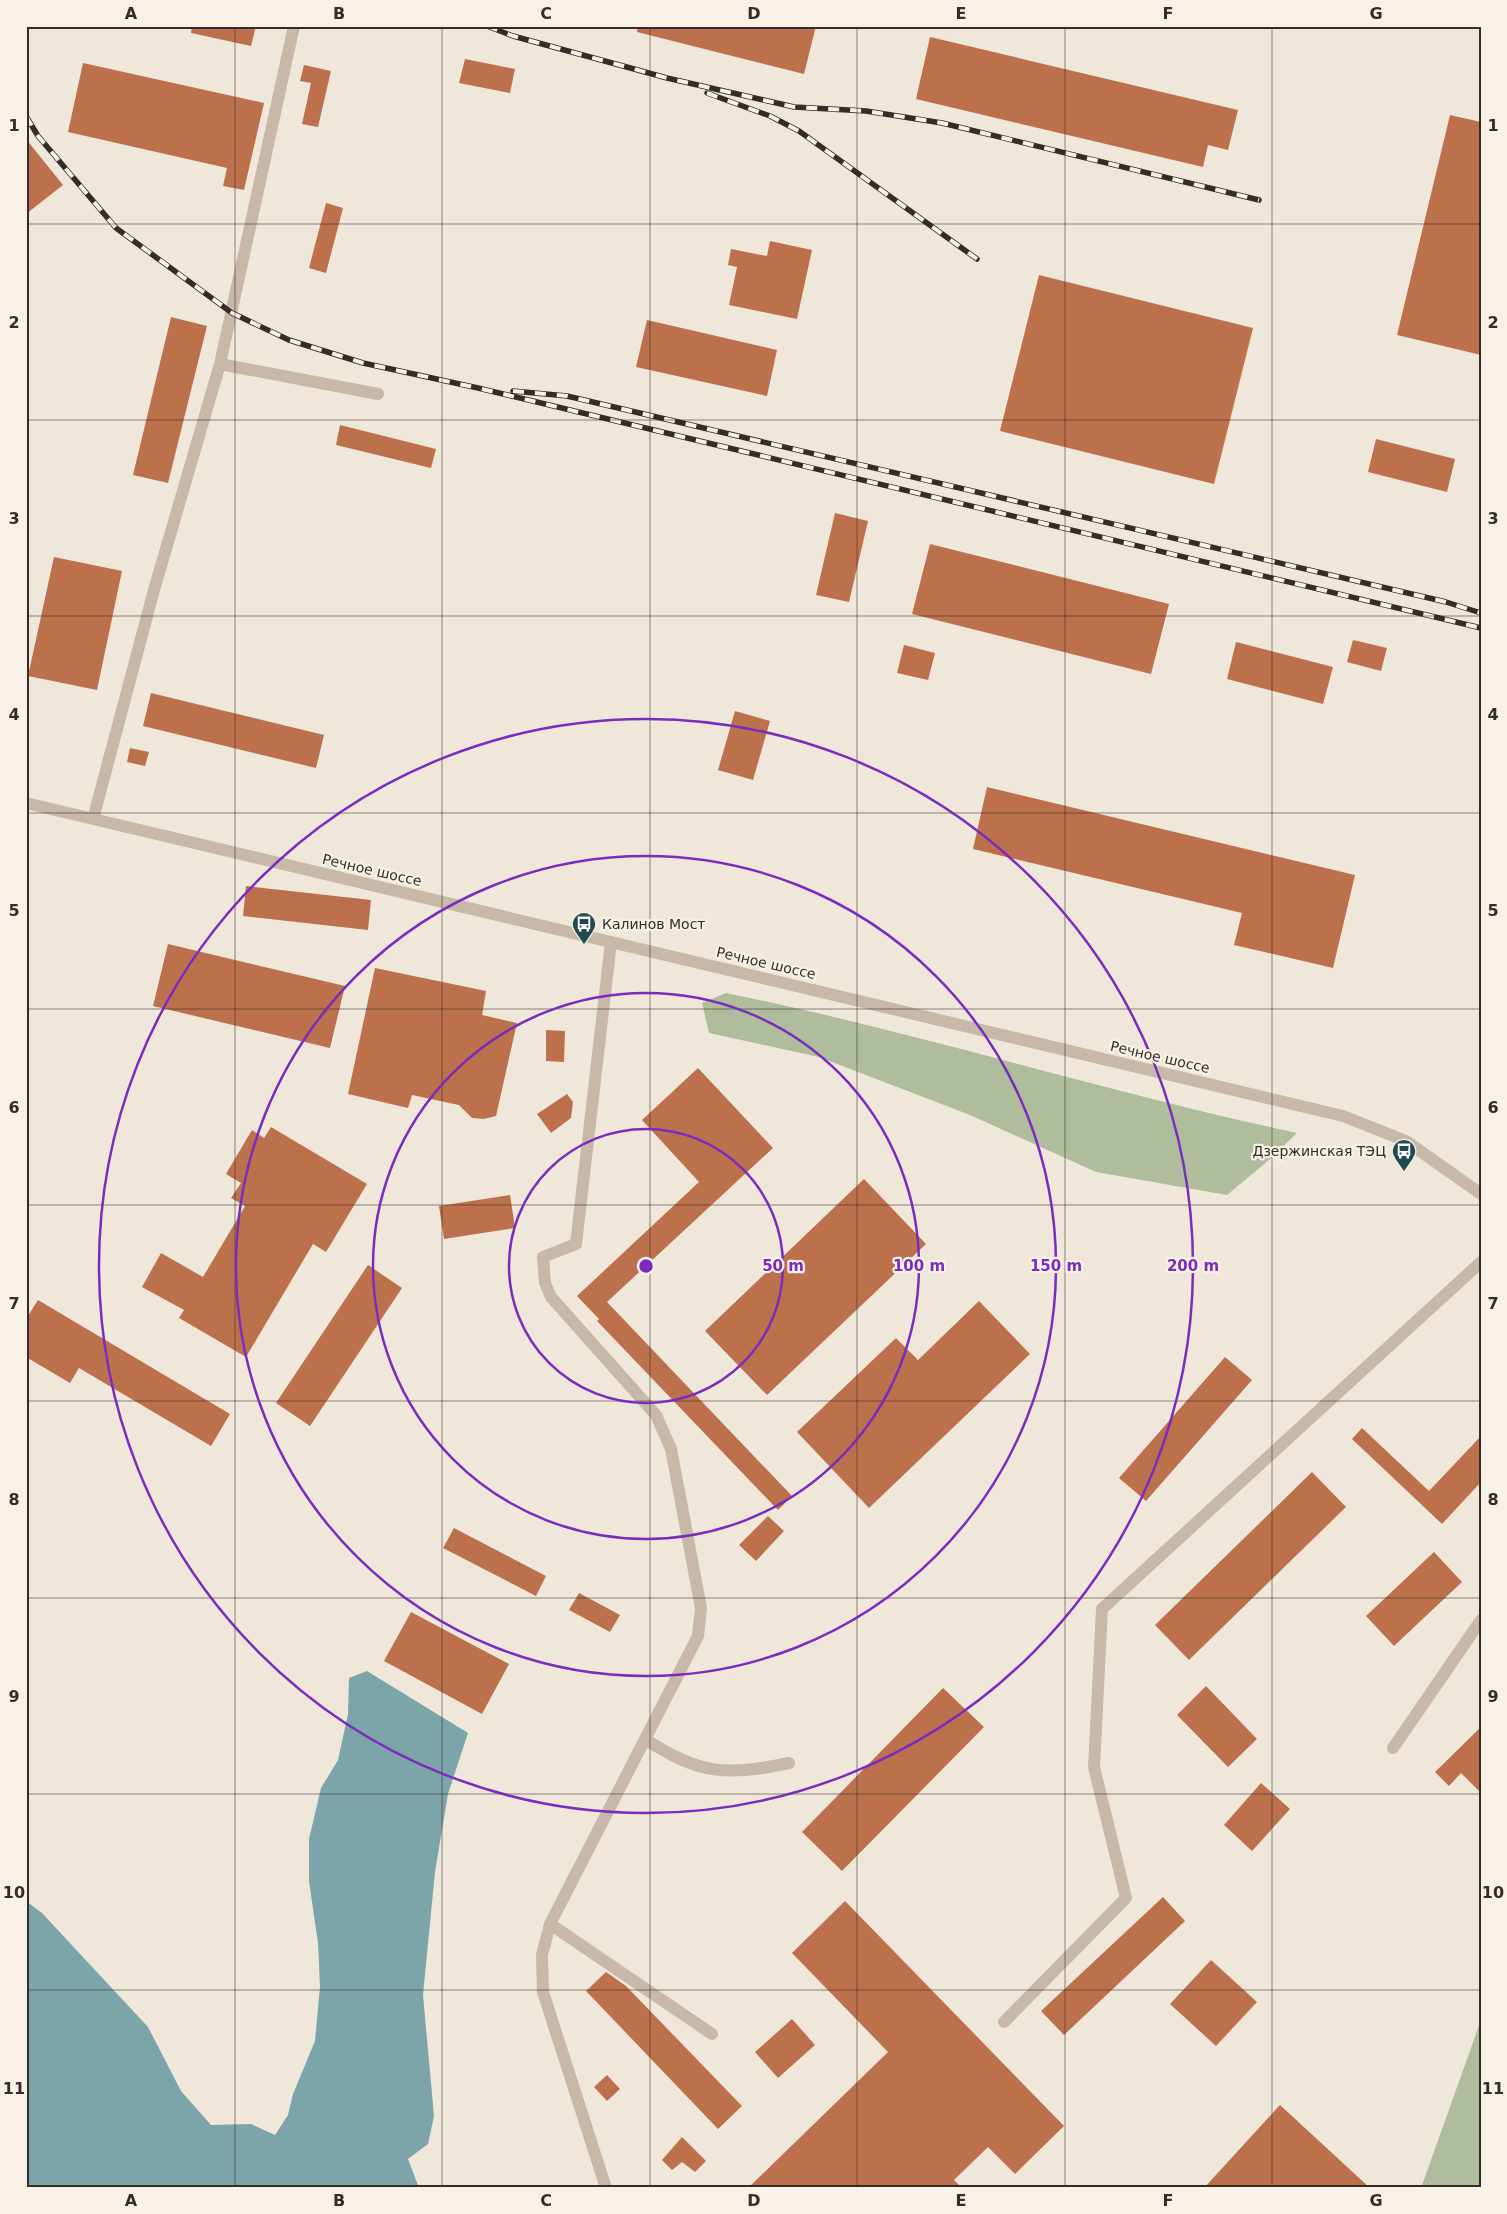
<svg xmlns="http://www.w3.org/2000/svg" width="1507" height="2214" viewBox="0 0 1507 2214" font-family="'DejaVu Sans',sans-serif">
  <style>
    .green { fill: #afbd9c }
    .water { fill: #7ca5aa }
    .building { fill: #bd704c }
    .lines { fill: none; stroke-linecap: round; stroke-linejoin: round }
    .minor { stroke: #c7b8a8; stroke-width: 12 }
    .rail-casing { stroke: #342c27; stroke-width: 5.5 }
    .rail { stroke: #f8f1e7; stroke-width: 4; stroke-dasharray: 11; stroke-linecap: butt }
    .grid { fill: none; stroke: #342c27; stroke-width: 1; stroke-opacity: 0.55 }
    .ring { fill: none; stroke: #7b2cbf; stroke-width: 2.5 }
    .labels { text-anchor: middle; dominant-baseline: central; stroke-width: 4.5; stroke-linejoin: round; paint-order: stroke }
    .street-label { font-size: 14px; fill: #342c27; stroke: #f8f1e7 }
    .poi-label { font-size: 14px; fill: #342c27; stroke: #f8f1e7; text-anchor: start }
    .centre { fill: #7b2cbf; stroke: #f8f1e7; stroke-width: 2.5 }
    .ring-label { font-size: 15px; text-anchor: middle; font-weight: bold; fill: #7b2cbf; stroke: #f8f1e7; stroke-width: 4.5; stroke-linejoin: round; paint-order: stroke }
    .neatline { fill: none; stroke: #342c27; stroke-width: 2 }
    .grid-label { font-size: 16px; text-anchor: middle; font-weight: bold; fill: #342c27 }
  </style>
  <rect width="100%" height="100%" fill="#f0e7db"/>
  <!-- green -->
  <path class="green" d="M 726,993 C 918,1032 1105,1092 1297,1133 L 1269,1160 L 1227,1195 L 1096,1172 L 970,1115 L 819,1057 L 709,1033 L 702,1003 Z
    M 1481,2020 L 1481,2188 L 1421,2188 Z"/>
  <!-- water -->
  <path class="water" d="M 367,1671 L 468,1733 L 448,1794 L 435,1872 L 423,1995 L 434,2116 L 428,2144 L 408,2159 L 419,2188 L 26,2188 L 26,1901 L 42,1913 L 148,2027 L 181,2091 L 211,2125 L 251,2124 L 275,2135 L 288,2115 L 293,2094 L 315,2041 L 320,1987 L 318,1943 L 309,1881 L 309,1839 L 321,1788 L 338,1760 L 348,1714 L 349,1678 Z"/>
  <!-- building -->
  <path class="building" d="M 192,26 L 256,26 L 251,46 L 191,33 Z
    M 638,26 L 816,26 L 804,74 L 637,32 Z
    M 930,37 L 1238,110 L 1228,150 L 1208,145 L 1203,167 L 916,99 Z
    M 465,59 L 515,69 L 510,93 L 459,83 Z
    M 83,63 L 264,103 L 244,190 L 223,186 L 227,168 L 68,132 Z
    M 304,65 L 331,71 L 318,127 L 302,124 L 311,83 L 300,81 Z
    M 1450,115 L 1481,122 L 1481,355 L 1397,335 Z
    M 26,139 L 63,185 L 26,214 Z
    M 326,203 L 343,208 L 326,273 L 309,268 Z
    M 770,241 L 812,250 L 797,319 L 729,305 L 737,267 L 728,265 L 731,249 L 767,256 Z
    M 1039,275 L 1253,328 L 1214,484 L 1000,431 Z
    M 171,317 L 207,326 L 168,483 L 133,475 Z
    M 647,320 L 777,350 L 767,396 L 636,367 Z
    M 340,425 L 436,449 L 431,468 L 336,445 Z
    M 1376,439 L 1455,459 L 1447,492 L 1368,472 Z
    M 835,513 L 868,521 L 849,602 L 816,595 Z
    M 930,544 L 1169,604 L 1151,674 L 912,614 Z
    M 54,557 L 122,571 L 97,690 L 28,676 Z
    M 1353,640 L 1387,648 L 1381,671 L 1347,662 Z
    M 1236,642 L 1333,667 L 1323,704 L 1227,679 Z
    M 904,645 L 935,653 L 928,680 L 897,673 Z
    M 151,693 L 324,735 L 316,768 L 143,726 Z
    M 735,711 L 770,721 L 753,780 L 718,770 Z
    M 130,748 L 149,752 L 145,766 L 127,762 Z
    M 987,787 L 1355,875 L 1333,968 L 1234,945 L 1242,913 L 973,849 Z
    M 246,886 L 371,900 L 368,930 L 243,916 Z
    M 168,944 L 345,986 L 330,1048 L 153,1006 Z
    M 375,968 L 486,991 L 482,1015 L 517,1023 L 496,1116 L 484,1119 L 472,1118 L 459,1105 L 412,1095 L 408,1108 L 348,1094 Z
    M 546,1030 L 565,1031 L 564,1062 L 546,1061 Z
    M 698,1068 L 773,1148 L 607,1302 L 792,1496 L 778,1510 L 597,1321 L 599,1319 L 577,1296 L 699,1182 L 642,1120 Z
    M 567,1094 L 573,1102 L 571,1118 L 551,1133 L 537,1114 Z
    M 271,1127 L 367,1184 L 326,1252 L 313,1244 L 246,1357 L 179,1318 L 184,1310 L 142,1287 L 161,1253 L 203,1277 L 245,1206 L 231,1198 L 241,1183 L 226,1174 L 252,1130 L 264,1138 Z
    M 864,1179 L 926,1244 L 767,1395 L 705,1331 Z
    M 510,1195 L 515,1228 L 444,1239 L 439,1206 Z
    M 368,1265 L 402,1288 L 310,1426 L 276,1403 Z
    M 38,1300 L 230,1414 L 211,1446 L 79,1368 L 70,1383 L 26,1357 L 26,1319 Z
    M 979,1301 L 1030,1354 L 869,1508 L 797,1432 L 896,1338 L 918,1360 Z
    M 1225,1357 L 1252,1380 L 1146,1501 L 1119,1478 Z
    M 1362,1428 L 1429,1491 L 1481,1436 L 1481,1482 L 1442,1524 L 1352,1439 Z
    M 1312,1472 L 1346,1507 L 1189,1660 L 1155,1625 Z
    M 768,1516 L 784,1531 L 756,1561 L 739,1545 Z
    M 454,1528 L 546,1576 L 536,1596 L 443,1548 Z
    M 1434,1552 L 1462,1582 L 1394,1646 L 1366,1616 Z
    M 579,1593 L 620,1615 L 610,1632 L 569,1610 Z
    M 411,1612 L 509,1664 L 482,1714 L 384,1661 Z
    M 1206,1686 L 1257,1739 L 1228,1767 L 1177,1715 Z
    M 943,1688 L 984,1727 L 842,1871 L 802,1832 Z
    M 1481,1727 L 1481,1793 L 1461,1773 L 1449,1786 L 1435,1772 Z
    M 1261,1783 L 1290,1809 L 1252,1851 L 1224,1825 Z
    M 1163,1897 L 1185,1921 L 1064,2035 L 1041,2011 Z
    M 845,1901 L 1064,2126 L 1015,2174 L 988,2147 L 954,2180 L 962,2188 L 748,2188 L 888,2052 L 792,1953 Z
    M 1211,1960 L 1257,2002 L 1216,2046 L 1170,2004 Z
    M 606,1972 L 626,1986 L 742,2106 L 718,2129 L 586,1991 Z
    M 792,2019 L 815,2045 L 778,2078 L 755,2052 Z
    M 607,2075 L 620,2089 L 607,2101 L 594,2087 Z
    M 1280,2105 L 1370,2188 L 1204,2188 Z
    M 682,2137 L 706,2161 L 695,2172 L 682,2162 L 672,2170 L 662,2160 Z"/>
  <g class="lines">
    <!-- minor -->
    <path class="minor" d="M 220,364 L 378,394
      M 26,803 L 1343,1116 L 1406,1141 L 1481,1194
      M 93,819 L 154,590 L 220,364 L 294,26
      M 645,1739 C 700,1775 726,1776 789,1763
      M 1393,1748 L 1481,1620
      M 550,1924 L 712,2034
      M 1004,2022 L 1126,1898 L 1094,1767 L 1102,1609 L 1481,1262
      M 606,2188 L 543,1992 L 542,1955 L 550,1924 L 698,1636 L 701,1608 L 671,1449 L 656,1415 L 551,1297 L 545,1283 L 543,1257 L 576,1244 L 611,942"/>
    <!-- rail casing -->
    <g class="rail-casing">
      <path id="rail" d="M 487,26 L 513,36 L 667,78 L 794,107 L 866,111 L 942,123 L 1259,200
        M 707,93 L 770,116 L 799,131 L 977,259
        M 26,116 L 38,136 L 116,228 L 232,313 L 289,340 L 363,363 L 478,388 L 1481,628
        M 513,391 L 567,396 L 1446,602 L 1481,613"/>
    </g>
    <!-- rail -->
    <use href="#rail" class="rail"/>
  </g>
  <!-- grid -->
  <path class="grid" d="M 235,26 L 235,2188M 442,26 L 442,2188M 650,26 L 650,2188M 857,26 L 857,2188M 1065,26 L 1065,2188M 1272,26 L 1272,2188M 26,224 L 1481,224M 26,420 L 1481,420M 26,616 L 1481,616M 26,813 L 1481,813M 26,1009 L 1481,1009M 26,1205 L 1481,1205M 26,1401 L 1481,1401M 26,1598 L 1481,1598M 26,1794 L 1481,1794M 26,1990 L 1481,1990"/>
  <!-- distance rings -->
  <g class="ring">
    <circle cx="646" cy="1266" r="137"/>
    <circle cx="646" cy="1266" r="273"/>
    <circle cx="646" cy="1266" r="410"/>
    <circle cx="646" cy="1266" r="547"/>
  </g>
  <!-- icons -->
  <defs>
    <g id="bus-pin" transform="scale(1.25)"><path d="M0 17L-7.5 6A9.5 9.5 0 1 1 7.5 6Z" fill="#204b52" stroke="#f8f1e7"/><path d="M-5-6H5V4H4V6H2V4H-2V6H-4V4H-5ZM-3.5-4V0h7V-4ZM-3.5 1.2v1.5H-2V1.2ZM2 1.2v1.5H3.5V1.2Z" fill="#fff"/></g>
  </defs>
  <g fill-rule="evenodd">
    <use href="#bus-pin" x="584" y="924"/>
    <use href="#bus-pin" x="1404" y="1151"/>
  </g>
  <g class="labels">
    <!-- street labels -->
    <g class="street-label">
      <text transform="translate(372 870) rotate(13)">Речное шоссе</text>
      <text transform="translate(766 963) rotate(13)">Речное шоссе</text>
      <text transform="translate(1160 1057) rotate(13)">Речное шоссе</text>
    </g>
    <!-- poi labels -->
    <g class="poi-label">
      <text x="602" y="924">Калинов Мост</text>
      <text x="1386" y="1151" text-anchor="end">Дзержинская ТЭЦ</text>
    </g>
  </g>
  <circle cx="646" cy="1266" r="8" class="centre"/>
  <g class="ring-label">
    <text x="783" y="1271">50 m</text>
    <text x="919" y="1271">100 m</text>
    <text x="1056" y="1271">150 m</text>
    <text x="1193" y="1271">200 m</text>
  </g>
  <!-- border -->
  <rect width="1507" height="2214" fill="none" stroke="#f8f1e7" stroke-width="55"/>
  <rect x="28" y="28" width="1452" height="2158" class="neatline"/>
  <g class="grid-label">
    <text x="131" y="19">A</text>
    <text x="339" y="19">B</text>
    <text x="546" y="19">C</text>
    <text x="754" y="19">D</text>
    <text x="961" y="19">E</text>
    <text x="1168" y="19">F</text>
    <text x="1376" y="19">G</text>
    <text x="14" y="131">1</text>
    <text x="1493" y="131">1</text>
    <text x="14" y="328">2</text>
    <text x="1493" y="328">2</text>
    <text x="14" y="524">3</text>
    <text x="1493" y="524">3</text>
    <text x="14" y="720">4</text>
    <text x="1493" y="720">4</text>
    <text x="14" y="916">5</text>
    <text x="1493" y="916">5</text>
    <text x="14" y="1113">6</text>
    <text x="1493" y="1113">6</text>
    <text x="14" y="1309">7</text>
    <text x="1493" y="1309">7</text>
    <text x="14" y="1505">8</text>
    <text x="1493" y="1505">8</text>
    <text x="14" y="1702">9</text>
    <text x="1493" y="1702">9</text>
    <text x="14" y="1898">10</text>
    <text x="1493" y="1898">10</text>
    <text x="14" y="2094">11</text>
    <text x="1493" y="2094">11</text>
    <text x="131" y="2206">A</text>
    <text x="339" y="2206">B</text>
    <text x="546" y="2206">C</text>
    <text x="754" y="2206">D</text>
    <text x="961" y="2206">E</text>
    <text x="1168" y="2206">F</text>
    <text x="1376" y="2206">G</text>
  </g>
</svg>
